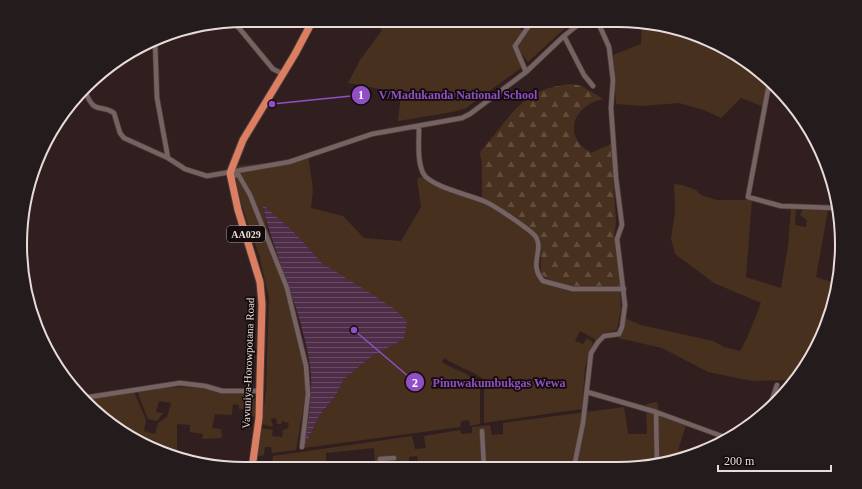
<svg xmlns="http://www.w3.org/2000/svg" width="862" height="489" viewBox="0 0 862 489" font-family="Georgia,serif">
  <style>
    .grass { fill: #47301d }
    .forest { fill: url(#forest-firs) }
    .water { fill: url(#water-rules) }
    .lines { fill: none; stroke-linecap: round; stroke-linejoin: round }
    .minor-casing { stroke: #4a3b3b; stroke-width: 6 }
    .trunk-casing { stroke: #4a3b3b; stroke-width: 9 }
    .minor { stroke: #776262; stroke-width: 4.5 }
    .trunk { stroke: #dc7e62; stroke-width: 7 }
    .labels { text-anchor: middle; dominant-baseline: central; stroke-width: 3.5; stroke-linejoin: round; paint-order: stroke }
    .shield { fill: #130b0b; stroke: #a79d9d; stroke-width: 1 }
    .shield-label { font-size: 10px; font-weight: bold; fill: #e7dbdb }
    .street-label { font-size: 11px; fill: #e7dbdb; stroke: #130b0b }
    .rim { fill: none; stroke: #e7dbdb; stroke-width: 2 }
    .leader { fill: none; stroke: #914fc5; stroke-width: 1.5 }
    .callout-dot { fill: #914fc5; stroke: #130b0b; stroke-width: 1.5 }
    .mark-label { font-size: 12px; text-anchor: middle; font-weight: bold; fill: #fff }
    .callout-label { font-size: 12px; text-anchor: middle; font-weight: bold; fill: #914fc5; stroke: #130b0b; stroke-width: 3.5; stroke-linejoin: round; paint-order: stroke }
  </style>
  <defs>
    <pattern id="forest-firs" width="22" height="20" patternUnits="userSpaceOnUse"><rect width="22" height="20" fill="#47301d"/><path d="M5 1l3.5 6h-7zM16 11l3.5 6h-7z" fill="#624d3d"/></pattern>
    <pattern id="water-rules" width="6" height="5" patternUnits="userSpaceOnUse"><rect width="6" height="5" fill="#4e2d49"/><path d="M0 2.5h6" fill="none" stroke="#684b63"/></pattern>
  </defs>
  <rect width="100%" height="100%" fill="#311f20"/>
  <!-- grass -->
  <path class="grass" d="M 368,20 L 510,20 L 523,31 L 515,40 L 514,47 L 525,65 L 466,108 L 453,112 L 398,121 L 401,93 L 348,83 L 360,60 L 382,30 Z
    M 534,20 L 574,20 L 528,62 L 516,46 Z
    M 642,23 L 689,32 L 730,50 L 767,83 L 764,107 L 741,98 L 721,118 L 704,110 L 679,103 L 642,106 L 616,104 L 613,55 L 641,44 Z
    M 308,154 L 313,189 L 311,208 L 343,216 L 364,238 L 401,241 L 421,207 L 417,178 L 423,177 L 438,186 L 486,203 L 529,232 L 535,238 L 537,245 L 535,271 L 543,282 L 571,290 L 620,291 L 621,308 L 617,330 L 603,333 L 596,340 L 580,331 L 575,341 L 583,344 L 587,338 L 593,342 L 585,367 L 582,409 L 484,423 L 484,380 C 472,370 457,367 444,358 L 442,362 C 454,370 469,373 480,383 L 480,424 L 470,426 L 469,420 L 461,421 L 460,427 L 304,448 L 319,416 L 335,397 L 344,379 L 371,357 L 404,339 L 356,286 L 322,263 L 292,230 L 262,204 L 268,231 L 279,262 L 277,259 L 238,172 L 237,166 L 286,161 Z
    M 238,175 L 249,195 L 286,288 L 304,366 L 306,393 L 296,450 L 272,453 L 271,447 L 265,447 L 264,455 L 255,457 L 260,428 L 273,430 L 272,436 L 282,437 L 283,430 L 288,428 L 289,423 L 282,421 L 281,424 L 277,424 L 276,418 L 271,419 L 273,427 L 262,424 L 266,390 L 269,298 L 259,255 L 243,209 L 235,176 Z
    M 674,184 L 683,185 L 696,190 L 701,195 L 717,200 L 752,200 L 746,277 L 781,288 L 788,246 L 791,209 L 796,209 L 795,225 L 806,227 L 807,220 L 800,215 L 803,208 L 828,210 L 816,277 L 837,284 L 812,357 L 794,380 L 752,381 L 708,372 L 662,348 L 618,338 L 625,318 L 641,325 L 713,341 L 724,347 L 740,351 L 747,338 L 761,303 L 714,283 L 675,254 L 671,239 L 675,211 Z
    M 179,387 L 200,388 L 222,393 L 258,393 L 256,417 L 247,415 L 247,409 L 239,409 L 239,405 L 233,404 L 232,415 L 215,414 L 212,428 L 221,429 L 222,438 L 202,439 L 203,434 L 190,432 L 190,425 L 177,424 L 177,450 L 167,451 L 167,455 L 132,439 L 85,400 L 134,392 L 146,420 L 144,431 L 155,434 L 158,423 L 167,417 L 171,403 L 159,401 L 156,412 L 163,413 L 157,421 L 148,419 L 137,391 Z
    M 657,402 L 660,415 L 686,425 L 678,450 L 698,453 L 690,457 L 647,467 L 409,468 L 409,466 L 418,466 L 417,456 L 409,457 L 409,463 L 394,461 L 391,465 L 375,464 L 374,448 L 326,453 L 326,468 L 287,468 L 272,463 L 273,456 L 412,436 L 415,449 L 426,448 L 424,436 L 460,430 L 461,434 L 472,433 L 472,427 L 490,425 L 492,435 L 503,434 L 503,423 L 624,407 L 628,434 L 647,434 L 646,404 Z"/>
  <!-- forest -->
  <path class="forest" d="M 572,84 L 582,86 L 603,99 C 582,103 565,123 579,143 C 582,147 588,150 591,153 L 611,144 L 616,222 L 614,235 L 621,288 C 595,284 563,293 541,274 C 540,265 543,247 540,240 C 534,227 495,202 482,199 L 482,164 L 480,152 C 511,118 520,88 572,84 Z"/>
  <!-- water -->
  <path class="water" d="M 262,204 L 292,230 L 322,263 L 392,307 L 407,321 L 404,339 L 371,357 L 344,379 L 335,397 L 319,416 L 304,448 C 307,422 314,393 310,366 C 302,310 275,258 262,204 Z"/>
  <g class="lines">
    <!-- minor casing -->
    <g class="minor-casing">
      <path id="minor" d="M 234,22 L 273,69 L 283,74
        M 167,35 L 193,32 L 218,24
        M 564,36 L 584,75 L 593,86
        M 155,41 L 157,98 L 168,158
        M 526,72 L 515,46 L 533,20
        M 769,84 L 748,197 L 781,206 L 836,208
        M 85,91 C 95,116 99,103 114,113 L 120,133 L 124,138 L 168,158 L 185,169 L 207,176 L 289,162 L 372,134 L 462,118 L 470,114 L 526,72 L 564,36 L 584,20
        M 419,127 C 419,141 417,160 423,173 C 430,187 471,195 486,202 C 495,206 531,230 536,237 C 544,251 528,264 543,281 L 573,289 L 624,289
        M 234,176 L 238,174 L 250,195 L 287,288 L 306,366 L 308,394 L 302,447
        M 587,392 L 656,412 L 727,438
        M 83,398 L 180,383 L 205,386 L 222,391 L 260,391
        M 769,409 L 777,385
        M 656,412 L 657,465
        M 482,431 L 484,468
        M 574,467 L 583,423 L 591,353 L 598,342 L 604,336 L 619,334 L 622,327 L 625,305 L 617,239 L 622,225 L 616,178 L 611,108 L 613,80 L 609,47 L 597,20
        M 255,468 L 263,464 L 281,468
        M 379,468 L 380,459 L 394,458"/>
    </g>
    <!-- trunk casing -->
    <g class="trunk-casing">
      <path id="trunk" d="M 252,468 L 259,418 L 262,304 L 260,282 L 238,210 L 230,173 L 243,140 L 295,54 L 313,20"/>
    </g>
    <!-- minor -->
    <use href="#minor" class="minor"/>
    <!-- trunk -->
    <use href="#trunk" class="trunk"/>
  </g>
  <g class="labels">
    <!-- shield labels -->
    <rect class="shield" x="227" y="226" width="38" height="16" rx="3"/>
    <g class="shield-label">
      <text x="246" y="234">AA029</text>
    </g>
    <!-- street labels -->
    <g class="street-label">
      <text transform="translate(248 363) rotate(-88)">Vavuniya-Horowpotana Road</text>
    </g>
  </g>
  <!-- crop -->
  <path d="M0 0H862V489H0ZM244 27H618A217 217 0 0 1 835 244V245A217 217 0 0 1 618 462H244A217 217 0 0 1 27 245V244A217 217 0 0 1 244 27Z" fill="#241c1c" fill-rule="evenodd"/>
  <path class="rim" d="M244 27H618A217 217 0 0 1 835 244V245A217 217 0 0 1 618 462H244A217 217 0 0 1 27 245V244A217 217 0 0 1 244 27Z"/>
  <!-- callouts -->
  <path class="leader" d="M272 104L361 95M354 330L415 382"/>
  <g class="callout-dot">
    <circle cx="272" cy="104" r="4"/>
    <circle cx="354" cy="330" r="4"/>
    <circle cx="361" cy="95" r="10"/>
    <circle cx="415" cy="382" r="10"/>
  </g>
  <g class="mark-label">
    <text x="361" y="99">1</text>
    <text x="415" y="387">2</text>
  </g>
  <g class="callout-label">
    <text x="458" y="99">V/Madukanda National School</text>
    <text x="499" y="387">Pinuwakumbukgas Wewa</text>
  </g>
  <!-- scale -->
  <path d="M718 465v6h113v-6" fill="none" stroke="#e7dbdb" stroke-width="2"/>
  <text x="724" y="465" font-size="12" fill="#e7dbdb" stroke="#130b0b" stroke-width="3" paint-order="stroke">200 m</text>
</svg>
